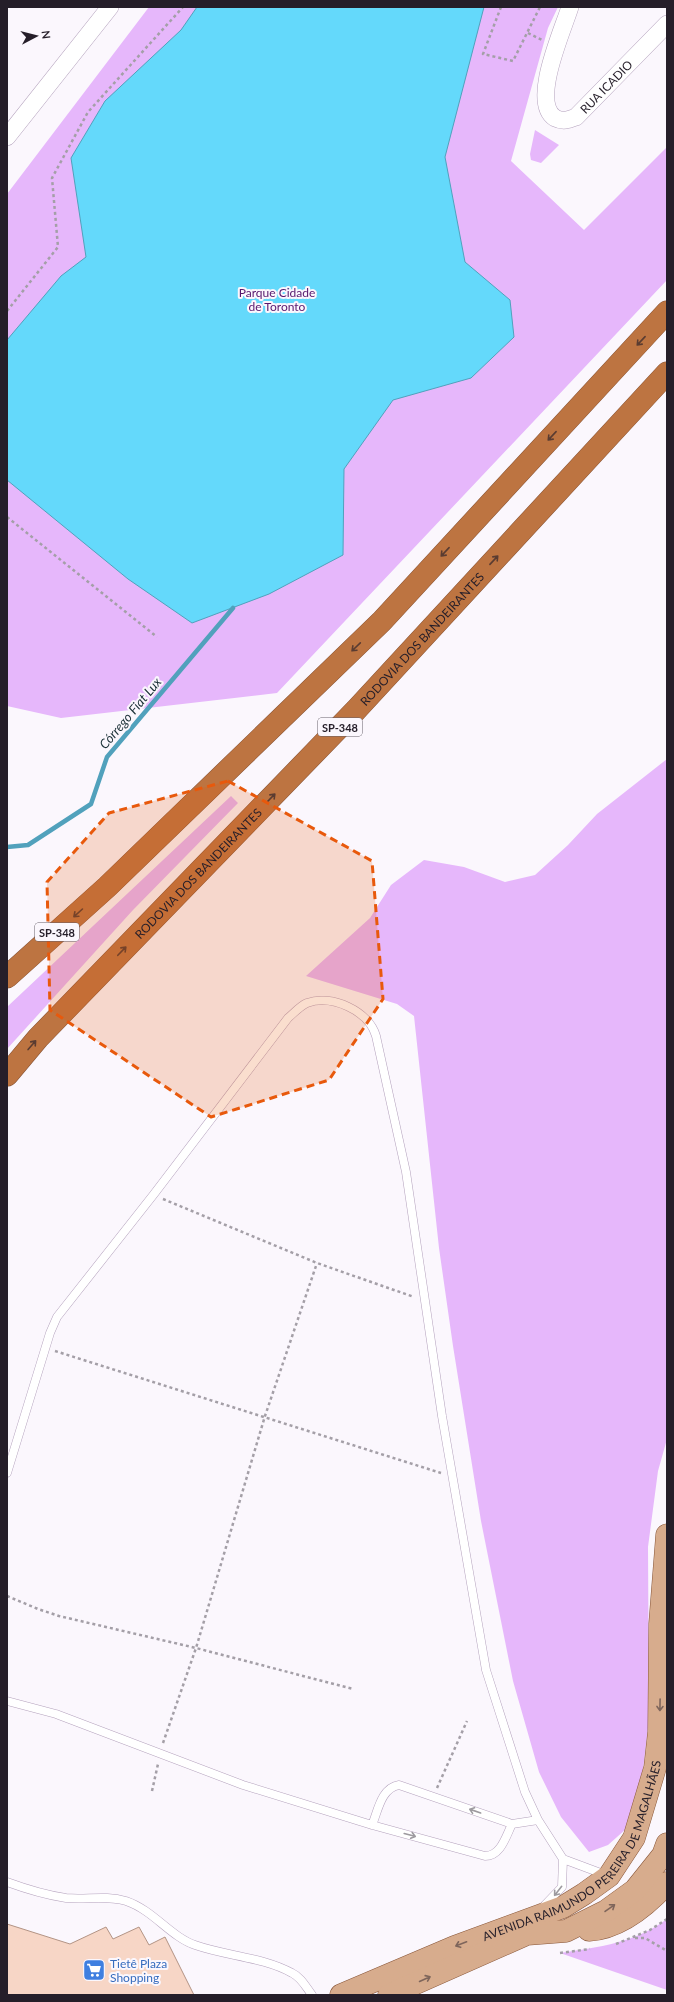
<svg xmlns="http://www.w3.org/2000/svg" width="674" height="2002" viewBox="0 0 674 2002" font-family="Lato,sans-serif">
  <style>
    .green { fill: #e6b7fb }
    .water { fill: #64d9fb; stroke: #51a1bc }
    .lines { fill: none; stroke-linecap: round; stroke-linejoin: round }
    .stream { stroke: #51a1bc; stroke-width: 4.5 }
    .building { fill: #f7d6c6; stroke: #b39485 }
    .service-casing { stroke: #b4a2bd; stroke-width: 9 }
    .minor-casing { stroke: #b4a2bd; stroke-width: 18 }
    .primary-casing { stroke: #885639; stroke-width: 23 }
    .motorway-casing { stroke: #885639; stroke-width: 23 }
    .path { stroke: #a49fa7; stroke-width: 2.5; stroke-dasharray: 3 3; stroke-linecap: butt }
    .service { stroke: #fff; stroke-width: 8 }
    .minor { stroke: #fff; stroke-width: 17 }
    .primary { stroke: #d7ac8d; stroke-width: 22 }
    .motorway { stroke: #bd7441; stroke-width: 22 }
    .oneway { stroke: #5a3c31 }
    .oneway2 { stroke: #7e655b }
    .oneway3 { stroke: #9d9a9f }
    .marked { fill: #e8590c; fill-opacity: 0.2; stroke: #e8590c; stroke-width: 3; stroke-dasharray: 8 5; stroke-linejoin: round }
    .labels { text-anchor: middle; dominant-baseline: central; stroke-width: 4; stroke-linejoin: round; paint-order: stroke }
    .shield { fill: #fbf7fd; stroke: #655f69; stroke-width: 1 }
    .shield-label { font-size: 11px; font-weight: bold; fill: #251e29 }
    .street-label { font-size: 12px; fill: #251e29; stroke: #fbf7fd }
    .park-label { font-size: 12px; fill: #57176d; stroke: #fbf7fd }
    .shop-label { font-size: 12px; fill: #366cbe; stroke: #fbf7fd; text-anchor: start }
    .water-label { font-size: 13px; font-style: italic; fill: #1a2f36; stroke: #fbf7fd }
  </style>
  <rect width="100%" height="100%" fill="#fbf7fd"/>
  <!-- green -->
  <path class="green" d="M 149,7 L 558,7 L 548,28 L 511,161 L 584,230 L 667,147 L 667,280 L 277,693 L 61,718 L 7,706 L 7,194 Z
    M 535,130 L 559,145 L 541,163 L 531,160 L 530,154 Z
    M 667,759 L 667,1439 L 658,1471 L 648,1547 L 649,1719 L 642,1779 L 626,1829 L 608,1845 L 589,1852 L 561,1817 L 539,1772 L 513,1681 L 481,1521 L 453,1346 L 439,1248 L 414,1016 L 397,1004 L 306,976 L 370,918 L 391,885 L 424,860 L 464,867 L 505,882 L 535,875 L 568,845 L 597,814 Z
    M 231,796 L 238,803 L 133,910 L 7,1049 L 7,1007 Z
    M 667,1919 L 667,1990 L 560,1953 C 599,1947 635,1943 667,1919 Z"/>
  <!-- water -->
  <path class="water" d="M 197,7 L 484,7 L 445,157 L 465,262 L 510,300 L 514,337 L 471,378 L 393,400 L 344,469 L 343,555 L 269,594 L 192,623 L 128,579 L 7,480 L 7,340 L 61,276 L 86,257 L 71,158 L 105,101 L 181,30 Z"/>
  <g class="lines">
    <!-- stream -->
    <path class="stream" d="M 7,847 L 28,845 L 91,804 L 107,757 L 233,608"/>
  </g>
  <!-- building -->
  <path class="building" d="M 7,1924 L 70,1944 L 106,1927 L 113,1939 L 139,1927 L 149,1945 L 165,1937 L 194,1995 L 7,1995 Z"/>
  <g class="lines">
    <!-- service casing -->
    <g class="service-casing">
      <path id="service" d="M 7,1473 L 50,1333 L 57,1317 L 154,1194 L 288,1018 C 294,1013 300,1006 307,1003 C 332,994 369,1011 376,1036 L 406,1172 L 442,1416 L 486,1670 L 525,1792 L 538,1820 L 563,1859 L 562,1887 L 541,1909
        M 7,1701 L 56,1714 L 243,1785 L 372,1825 L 485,1856 C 501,1856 506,1836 512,1824
        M 372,1825 C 378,1811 381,1788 399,1785 L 512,1824 L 538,1820
        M 563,1859 L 606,1875
        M 7,1882 C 26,1889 46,1895 66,1898 C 87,1900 105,1895 126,1901 C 153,1910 171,1937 195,1945 C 226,1956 263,1957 292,1973 C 301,1977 306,1987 312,1995"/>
    </g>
    <!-- minor casing -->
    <g class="minor-casing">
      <g id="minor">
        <path id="s1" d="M 570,7 C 563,30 530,102 555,118 C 563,122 568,120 576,117 L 667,24"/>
        <path d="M 7,137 L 110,7"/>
      </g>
    </g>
    <!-- primary casing -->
    <g class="primary-casing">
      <g id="primary">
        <path d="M 589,1930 C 620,1928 647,1905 667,1883"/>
        <path id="s2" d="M 341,1995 L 454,1947 L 563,1907 L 584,1894 L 609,1876 L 634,1838 L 655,1768 L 659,1732 L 660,1624 L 667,1535"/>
        <path d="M 389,1995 L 527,1934 L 566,1931 L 606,1911 L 635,1890 L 663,1855 L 667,1844"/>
      </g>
    </g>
    <!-- motorway casing -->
    <g class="motorway-casing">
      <g id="motorway">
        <path d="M 7,977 L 107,887 L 382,621 L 667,312"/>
        <path id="s3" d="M 7,1075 L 38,1038 L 356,710 L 667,373"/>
      </g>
    </g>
    <!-- path -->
    <path class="path" d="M 501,7 L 483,54 L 513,61 L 540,7
      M 528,33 L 542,40
      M 7,311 L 58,247 L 52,178 L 88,112 L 183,7
      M 7,517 L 157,637
      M 163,1199 L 317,1263 L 414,1297
      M 55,1351 L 441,1473
      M 7,1596 L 38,1609 L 59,1616 L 196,1648 L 353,1689
      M 163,1743 L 196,1648 L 265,1416 L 317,1263
      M 437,1788 L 467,1721
      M 152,1791 L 158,1764
      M 635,1938 L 645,1938 L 667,1951
      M 616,1944 L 650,1930 L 667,1919
      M 560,1953 L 590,1949"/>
    <!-- service -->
    <use href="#service" class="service"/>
    <!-- minor -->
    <use href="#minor" class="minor"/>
    <!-- primary -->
    <use href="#primary" class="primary"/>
    <!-- motorway -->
    <use href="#motorway" class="motorway"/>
  </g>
  <!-- one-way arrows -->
  <defs><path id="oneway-shaft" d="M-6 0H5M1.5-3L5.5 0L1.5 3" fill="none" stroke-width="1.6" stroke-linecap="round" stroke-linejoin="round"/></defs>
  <g class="oneway">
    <use href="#oneway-shaft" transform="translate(641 341) rotate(133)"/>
    <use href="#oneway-shaft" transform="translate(552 436) rotate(133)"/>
    <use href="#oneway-shaft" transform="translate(445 552) rotate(133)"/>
    <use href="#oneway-shaft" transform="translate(494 560) rotate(-47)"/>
    <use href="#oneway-shaft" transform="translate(356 647) rotate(136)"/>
    <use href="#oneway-shaft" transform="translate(271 798) rotate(-46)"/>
    <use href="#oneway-shaft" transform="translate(78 913) rotate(138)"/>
    <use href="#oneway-shaft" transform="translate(122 951) rotate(-46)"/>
    <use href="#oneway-shaft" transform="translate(32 1045) rotate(-49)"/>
  </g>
  <g class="oneway2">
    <use href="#oneway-shaft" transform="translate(660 1705) rotate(91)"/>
    <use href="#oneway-shaft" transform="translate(610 1908) rotate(-35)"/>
    <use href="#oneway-shaft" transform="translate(461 1944) rotate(159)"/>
    <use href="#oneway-shaft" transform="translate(425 1979) rotate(-24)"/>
  </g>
  <g class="oneway3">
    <use href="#oneway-shaft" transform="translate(475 1811) rotate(-161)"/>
    <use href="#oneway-shaft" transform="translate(410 1835) rotate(15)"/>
    <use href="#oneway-shaft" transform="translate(558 1891) rotate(128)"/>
  </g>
  <!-- marked area -->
  <path class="marked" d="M 228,781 L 372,861 L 383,999 L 329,1080 L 211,1117 L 50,1010 L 47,882 L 109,813 Z"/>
  <!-- icons -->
  <defs>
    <g id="supermarket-square" transform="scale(1.15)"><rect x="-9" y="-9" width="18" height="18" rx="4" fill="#3f7fe0" stroke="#fbf7fd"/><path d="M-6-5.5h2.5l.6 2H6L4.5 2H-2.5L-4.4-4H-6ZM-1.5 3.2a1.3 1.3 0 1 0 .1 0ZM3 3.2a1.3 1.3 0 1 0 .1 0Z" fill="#fff"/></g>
  </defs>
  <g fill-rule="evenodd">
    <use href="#supermarket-square" x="94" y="1970"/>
  </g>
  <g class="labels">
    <!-- shield labels -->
    <g class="shield">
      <rect x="318" y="718" width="44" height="18" rx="3"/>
      <rect x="35" y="923" width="44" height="18" rx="3"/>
    </g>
    <g class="shield-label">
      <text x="340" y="727">SP-348</text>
      <text x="57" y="932">SP-348</text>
    </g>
    <!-- street labels -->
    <g class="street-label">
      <text stroke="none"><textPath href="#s1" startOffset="182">RUA ICADIO</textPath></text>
      <text stroke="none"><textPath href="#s3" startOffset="602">RODOVIA DOS BANDEIRANTES</textPath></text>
      <text stroke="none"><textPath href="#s3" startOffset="278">RODOVIA DOS BANDEIRANTES</textPath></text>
      <text stroke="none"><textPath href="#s2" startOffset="287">AVENIDA RAIMUNDO PEREIRA DE MAGALHÃES</textPath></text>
    </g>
    <!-- park labels -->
    <g class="park-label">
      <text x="277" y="292">Parque Cidade<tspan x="277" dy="14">de Toronto</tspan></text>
    </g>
    <!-- shop labels -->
    <g class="shop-label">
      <text x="110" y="1963">Tietê Plaza<tspan x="110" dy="14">Shopping</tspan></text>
    </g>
    <!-- water labels -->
    <g class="water-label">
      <text transform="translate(130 713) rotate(-50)">Córrego Fiat Lux</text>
    </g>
  </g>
  <!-- border -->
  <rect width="674" height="2002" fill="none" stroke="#251e29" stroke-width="16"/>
  <!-- north arrow -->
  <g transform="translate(36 36) rotate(83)" stroke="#fbf7fd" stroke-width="3" paint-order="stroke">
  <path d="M0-3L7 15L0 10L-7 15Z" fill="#251e29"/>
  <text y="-6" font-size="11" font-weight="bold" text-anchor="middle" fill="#251e29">N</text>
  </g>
</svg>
